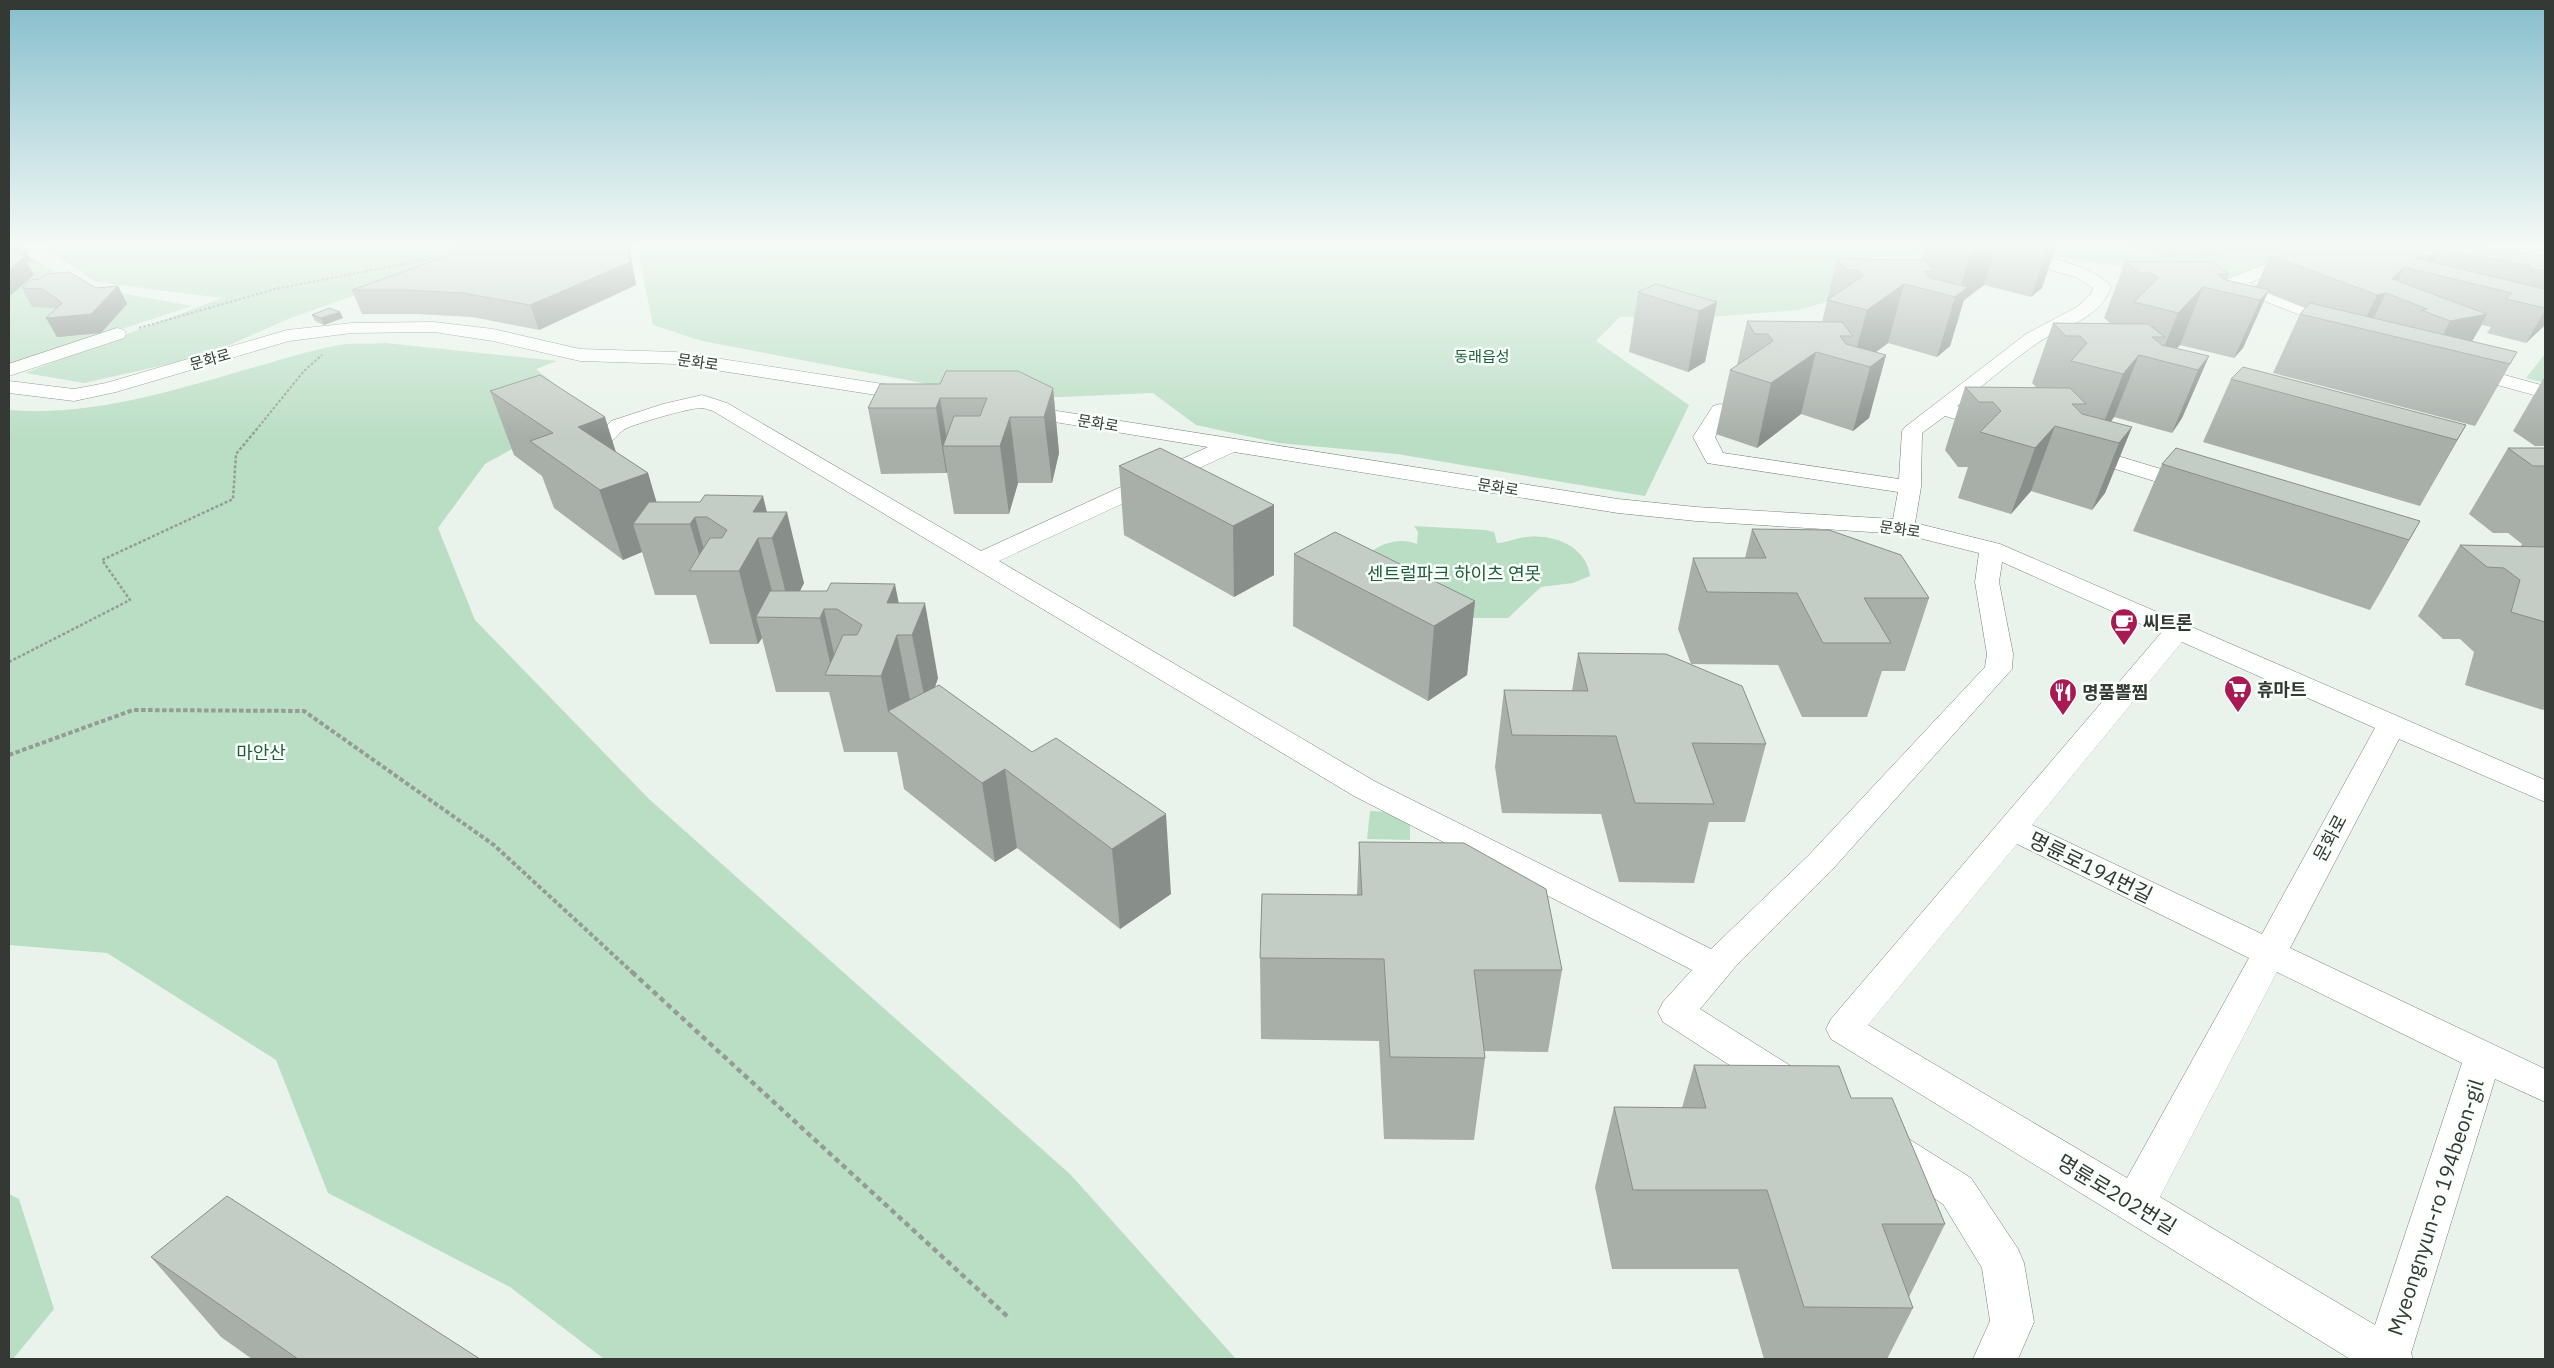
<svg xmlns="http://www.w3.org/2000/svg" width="2554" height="1368" viewBox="0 0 2554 1368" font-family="'IBM Plex Sans','Noto Sans KR',sans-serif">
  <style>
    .green { fill: #badec4 }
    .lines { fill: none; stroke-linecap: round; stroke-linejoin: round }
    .minor-casing { stroke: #767f78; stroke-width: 1 }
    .path-far3 { stroke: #959c96; stroke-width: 2; stroke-dasharray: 2.5 2; stroke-linecap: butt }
    .path-far2 { stroke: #959c96; stroke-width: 2.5; stroke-dasharray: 3 2; stroke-linecap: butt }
    .path-far1 { stroke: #959c96; stroke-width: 4; stroke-dasharray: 4.5 2.5; stroke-linecap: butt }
    .path { stroke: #959c96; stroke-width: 4.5; stroke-dasharray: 5.5 4; stroke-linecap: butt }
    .minor { fill: #fff; fill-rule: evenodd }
    .wall { fill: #a8afa9 }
    .shaded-wall { fill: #888f8a }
    .building { fill: #c3ccc5; stroke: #888f8a }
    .labels { text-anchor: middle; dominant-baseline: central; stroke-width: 5; stroke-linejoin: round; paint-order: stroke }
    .far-park-label { font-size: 15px; fill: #1f5e38; stroke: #f9fffa }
    .far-street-label { font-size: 15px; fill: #353936; stroke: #f9fffa }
    .park-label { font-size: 18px; fill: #1f5e38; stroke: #f9fffa }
    .poi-label { font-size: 18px; font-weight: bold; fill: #353936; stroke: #f9fffa; text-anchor: start }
    .street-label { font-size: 18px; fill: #353936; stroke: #f9fffa }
    .near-street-label { font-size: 21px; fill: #353936; stroke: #f9fffa }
  </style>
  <rect width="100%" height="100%" fill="#e9f3eb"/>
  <!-- green -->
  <path class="green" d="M 9,246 L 13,246 L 77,285 L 192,306 L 9,366 Z
    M 42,246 L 494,246 L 288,319 L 205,356 L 84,383 L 25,373 L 222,298 L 96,282 Z
    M 637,246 L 2375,246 L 2234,283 L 2025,252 L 1874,257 L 1843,270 L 1843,297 L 1799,310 L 1709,317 L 1620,317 L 1596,341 L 1689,405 L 1645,496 L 1397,454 L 1279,443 L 1196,425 L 1153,393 L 1061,397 L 996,397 L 702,341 L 653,325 Z
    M 385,343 L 557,361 L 536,369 L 577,402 L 568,418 L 485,464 L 438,528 L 475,620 L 649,799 L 1071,1175 L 1236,1359 L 604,1359 L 510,1287 L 328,1193 L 276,1060 L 107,953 L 9,945 L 9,410 C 92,417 175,390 255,367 C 285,359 316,348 347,344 C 359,343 373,344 385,343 Z
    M 2545,354 L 2545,383 L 2526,378 Z
    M 1414,526 L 1485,530 L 1494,532 L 1497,543 C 1508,543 1517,537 1528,537 C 1554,534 1587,547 1590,576 L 1573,583 L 1541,587 L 1508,618 L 1456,618 L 1367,555 C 1380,543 1401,537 1417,544 L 1418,532 Z
    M 1370,811 L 1410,813 L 1410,840 L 1367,839 Z
    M 9,1194 L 19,1199 L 54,1309 L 13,1359 L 9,1359 Z"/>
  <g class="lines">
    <!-- minor casing -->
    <g class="minor-casing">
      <path id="minor" d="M 2015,250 C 2041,256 2095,265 2111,287 C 2101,318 2064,326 2039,342 C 2011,361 1984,385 1957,406 L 1999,420 L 2002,424 L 1999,428 L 1992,430 L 1945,416 L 1922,433 L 1921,487 L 1915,523 L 2000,544 L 2545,780 L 2545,802 L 2399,739 L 2290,948 L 2545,1069 L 2545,1102 L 2495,1079 L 2411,1353 L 2413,1359 L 2350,1359 L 1831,1039 L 1826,1029 L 1831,1019 L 2161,633 L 2002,562 L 1999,582 L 2013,654 L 2012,669 L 1831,871 L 1735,967 L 1700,1009 L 1805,1075 L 1811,1086 L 1805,1097 L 1792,1102 L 1779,1097 L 1663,1022 L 1658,1012 L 1663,1002 L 1692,970 L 1354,796 L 713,411 C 709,410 705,408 702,408 C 692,407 634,424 625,429 C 614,436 615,445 600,441 L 596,437 L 611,421 L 663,404 L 702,395 L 727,403 L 981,551 L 1208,447 L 1012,415 L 1009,411 L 1012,407 L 1019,405 L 1618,499 L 1696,507 L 1893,519 L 1898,492 L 1707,463 L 1693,437 L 1713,406 L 1720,404 L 1727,406 L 1730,410 L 1715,437 L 1723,453 L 1899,479 L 1902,431 L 1905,427 L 2026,334 L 2077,307 L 2091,294 L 2093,288 L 2078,278 L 2009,258 L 2007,255 ZM 1234,452 L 1618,513 L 1696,521 L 1903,534 L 1979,553 L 1975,582 L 1987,654 L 1985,667 L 1809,855 L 1711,949 L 1376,782 L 999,561 ZM 2182,642 L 2375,728 L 2262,934 L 2032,825 ZM 2017,844 L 2249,958 L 2127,1178 L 1868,1025 ZM 2277,972 L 2462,1063 L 2375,1325 L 2160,1197 Z
        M 2298,256 L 2306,261 L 2304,265 L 2281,270 L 2249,283 L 2343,319 L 2346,323 L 2343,327 L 2331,327 L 2228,287 L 2225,283 L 2228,279 L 2270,262 Z
        M 434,322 L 493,329 L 580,349 L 676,352 L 915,389 L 922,391 L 925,395 L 922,399 L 915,401 L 676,364 L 580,361 L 493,341 L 434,332 L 352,333 L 289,341 L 116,392 L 74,401 L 9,393 L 9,381 L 74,389 L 106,383 L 287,330 L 352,323 Z
        M 117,328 L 124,330 L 126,334 L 124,338 L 9,376 L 9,364 Z
        M 2464,364 L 2545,386 L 2545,398 L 2457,374 L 2454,370 L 2457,366 Z
        M 2081,445 L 2201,481 L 2204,486 L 2201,491 L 2193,493 L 2073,456 L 2070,451 L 2073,446 Z
        M 1890,1131 L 1904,1136 L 1971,1178 L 2018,1249 L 2024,1263 L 2034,1322 L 2018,1359 L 1973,1359 L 1990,1321 L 1982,1268 L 1943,1204 L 1876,1160 L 1870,1148 L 1876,1136 Z"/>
    </g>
    <!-- path-far3 -->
    <path class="path-far3" d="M 139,328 L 275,289 L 445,256 L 464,246
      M 256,430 L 304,371 L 322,355"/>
    <!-- path-far2 -->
    <path class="path-far2" d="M 9,662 L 130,600 L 102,560 L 233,499 L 236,454 L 257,429"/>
    <!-- path-far1 -->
    <path class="path-far1" d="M 9,755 L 133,710 L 304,711 L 494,845 L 633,973"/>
    <!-- path -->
    <path class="path" d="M 632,972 L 1008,1317"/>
    <!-- minor -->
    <use href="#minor" class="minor"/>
  </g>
  <!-- wall -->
  <path class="wall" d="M 475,246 L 629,246 L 636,285 L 539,330 L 472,317 L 417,314 L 362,314 L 352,290 Z
    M 1926,246 L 2056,246 L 2042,288 L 2031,297 L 1984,285 L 1964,300 L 1950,346 L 1937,357 L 1888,343 L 1876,352 L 1886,355 L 1869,418 L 1853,431 L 1801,414 L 1757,448 L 1716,434 L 1730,370 L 1737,365 L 1747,321 L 1822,322 L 1837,259 L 1922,260 Z
    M 2132,246 L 2155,246 L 2154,250 L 2140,251 Z
    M 2156,246 L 2476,246 L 2545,256 L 2545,324 L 2543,327 L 2526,343 L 2487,333 L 2491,327 L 2482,325 L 2472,341 L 2517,352 L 2475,426 L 2273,373 L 2300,314 L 2305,308 L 2267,293 L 2243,348 L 2234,358 L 2180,345 L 2176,349 L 2209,356 L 2182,418 L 2172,433 L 2114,417 L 2111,422 L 2132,427 L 2105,493 L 2092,510 L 2031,491 L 2011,514 L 1958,498 L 1968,467 L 1958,467 L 1945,450 L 1965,387 L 2036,387 L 2032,383 L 2053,323 L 2110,323 L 2104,318 L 2125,262 L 2229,274 L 2226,280 L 2256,287 L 2270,255 L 2276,251 L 2197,257 L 2191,253 L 2190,256 L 2165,257 L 2154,252 Z
    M 118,286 L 127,304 L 101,333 L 57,337 L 55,309 L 53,308 L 32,307 L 22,288 L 96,288 Z
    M 1638,292 L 1717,302 L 1705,362 L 1688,372 L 1629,352 Z
    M 340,312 L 343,318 L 324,325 L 315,321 L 312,315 Z
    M 2545,376 L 2545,446 L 2535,446 L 2513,431 Z
    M 2231,379 L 2466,425 L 2420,506 L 2203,442 Z
    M 880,384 L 1053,388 L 1059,453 L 1052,483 L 1018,483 L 1009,514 L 954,514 L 947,472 L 946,473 L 881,474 L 868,408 Z
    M 490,391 L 616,452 L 648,473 L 656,502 L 767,512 L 804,583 L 800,591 L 899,603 L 938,678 L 935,687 L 1171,894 L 1120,929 L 1017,848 L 995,862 L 904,789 L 897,752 L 844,752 L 829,692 L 776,692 L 762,638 L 758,644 L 710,644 L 696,595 L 655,595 L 642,552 L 623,560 L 554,508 L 542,476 L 514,455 Z
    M 2508,448 L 2545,448 L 2545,708 L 2543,710 L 2465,685 L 2474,652 L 2460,639 L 2443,639 L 2418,616 L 2460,545 L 2521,546 L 2522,544 L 2508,533 L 2493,533 L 2469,514 Z
    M 2162,464 L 2420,521 L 2370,610 L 2133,531 Z
    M 1119,466 L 1274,505 L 1274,575 L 1234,597 L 1124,535 Z
    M 1752,529 L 1929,598 L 1905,671 L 1882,671 L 1867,717 L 1802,717 L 1778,665 L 1691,664 L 1678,629 L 1693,558 L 1745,558 Z
    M 1294,554 L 1475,601 L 1467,675 L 1428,701 L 1293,626 Z
    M 1578,653 L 1766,744 L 1745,822 L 1709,822 L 1694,883 L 1619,882 L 1601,814 L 1502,813 L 1495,767 L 1504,690 L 1572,691 Z
    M 1359,842 L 1562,970 L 1548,1052 L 1484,1051 L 1485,1058 L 1474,1140 L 1384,1139 L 1379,1041 L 1261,1039 L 1260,958 L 1357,895 Z
    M 1694,1065 L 1851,1098 L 1945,1224 L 1909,1297 L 1913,1308 L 1887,1359 L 1764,1359 L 1738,1269 L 1612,1269 L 1595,1187 L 1614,1107 L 1682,1108 Z
    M 151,1257 L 480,1359 L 252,1359 L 221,1337 Z"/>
  <!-- shaded-wall -->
  <path class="shaded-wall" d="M 10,246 L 24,246 L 32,261 L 27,262 L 34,275 L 11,295 L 9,296 L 9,247 Z
    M 627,246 L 629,246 L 636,285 L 539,330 L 530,305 Z
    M 1979,246 L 1996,246 L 1984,285 L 1964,300 L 1950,346 L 1937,357 L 1955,297 L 1958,295 L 1971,252 Z
    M 2048,246 L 2056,246 L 2042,288 L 2031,297 Z
    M 2439,250 L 2428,273 L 2424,272 L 2432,256 Z
    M 2404,267 L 2391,295 L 2386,293 L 2369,327 L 2361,328 L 2377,295 L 2392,279 Z
    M 1904,284 L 1888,343 L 1860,364 L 1853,362 L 1867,310 Z
    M 118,286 L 127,304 L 101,333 L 57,337 L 46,318 Z
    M 2203,287 L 2180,345 L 2164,361 L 2159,360 L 2178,313 Z
    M 2269,290 L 2243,348 L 2234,358 L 2260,300 Z
    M 1717,302 L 1705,362 L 1688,372 L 1699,311 Z
    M 2545,310 L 2545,324 L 2543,327 L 2526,343 Z
    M 340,312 L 343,318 L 324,325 L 321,318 Z
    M 2487,314 L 2468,349 L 2437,347 L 2450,321 Z
    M 1816,352 L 1801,414 L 1757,448 L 1771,383 Z
    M 2517,352 L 2482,414 L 2475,426 Z
    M 1886,355 L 1869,418 L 1853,431 L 1870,367 Z
    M 2139,355 L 2114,417 L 2098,437 L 2123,374 Z
    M 2209,356 L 2182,418 L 2172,433 L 2198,370 Z
    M 1053,388 L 1059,453 L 1052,483 L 1044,417 Z
    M 940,398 L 948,446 L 943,446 L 947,472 L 946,473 L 936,408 Z
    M 605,417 L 625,481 L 648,473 L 663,524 L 633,524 L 642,552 L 623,560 L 578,427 Z
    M 1010,417 L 1018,483 L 1009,514 L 1000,446 Z
    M 2466,425 L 2429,490 L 2420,506 L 2457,440 Z
    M 2055,426 L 2031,491 L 2011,514 L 2035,448 Z
    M 2132,427 L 2105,493 L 2092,510 L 2119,443 Z
    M 763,496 L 773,537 L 787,512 L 804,583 L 790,610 L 772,538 L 753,512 Z
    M 1274,505 L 1274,575 L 1234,597 L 1233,526 Z
    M 695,517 L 710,571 L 704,571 L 690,524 Z
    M 2420,521 L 2381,591 L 2370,610 L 2409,540 Z
    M 758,538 L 777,610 L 756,617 L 762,638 L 758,644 L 739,571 Z
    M 895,584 L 905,635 L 897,635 L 912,710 L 888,711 L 881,676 L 887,603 Z
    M 1475,601 L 1467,675 L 1428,701 L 1434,626 Z
    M 925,603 L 938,678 L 927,710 L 912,635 Z
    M 824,609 L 839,676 L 833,676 L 820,618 Z
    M 1005,769 L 1017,848 L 995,862 L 982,783 Z
    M 1166,814 L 1171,894 L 1120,929 L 1112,849 Z"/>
  <!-- building -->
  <path class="building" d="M 475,246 L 627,246 L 630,262 L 530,305 L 463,293 L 407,290 L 352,290 Z
    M 1944,246 L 1979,246 L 1971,252 Z
    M 2158,246 L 2186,246 L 2193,250 L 2168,251 Z
    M 2283,246 L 2476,246 L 2545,256 L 2545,271 L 2531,269 L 2529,265 L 2439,250 L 2432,256 L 2420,254 L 2415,258 L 2545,289 L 2545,308 L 2506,299 L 2512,293 L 2404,267 L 2392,279 L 2487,314 L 2450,321 L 2421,310 L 2427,309 L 2386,293 L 2377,295 L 2270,255 Z
    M 9,248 L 24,257 L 9,270 Z
    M 1837,259 L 1924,260 L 1935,271 L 1924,271 L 1930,278 L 1968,287 L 1955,297 L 1904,284 L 1867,310 L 1827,300 L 1863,276 L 1858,270 L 1846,270 Z
    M 2125,262 L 2213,262 L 2229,274 L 2217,274 L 2226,280 L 2269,290 L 2260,300 L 2203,287 L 2178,313 L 2134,302 L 2158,278 L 2151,273 L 2139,273 Z
    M 69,272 L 96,288 L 118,286 L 91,314 L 46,318 L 62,303 L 43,289 L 22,288 L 30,280 L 40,279 L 46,274 Z
    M 1656,284 L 1717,302 L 1699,311 L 1638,292 Z
    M 2310,303 L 2517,352 L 2510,364 L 2300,314 Z
    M 329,308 L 340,312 L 321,318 L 312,315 Z
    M 1747,321 L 1842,322 L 1853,336 L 1840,336 L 1846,344 L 1886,355 L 1870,367 L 1816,352 L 1771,383 L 1730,370 L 1773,341 L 1768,334 L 1755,334 Z
    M 2053,323 L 2148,324 L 2165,337 L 2152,337 L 2162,345 L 2209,356 L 2198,370 L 2139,355 L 2123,374 L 2071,361 L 2087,343 L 2080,336 L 2066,336 Z
    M 2243,367 L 2466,425 L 2457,440 L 2231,379 Z
    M 946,371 L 1018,371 L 1053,388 L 1044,417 L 1010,417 L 1000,446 L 943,446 L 954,416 L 980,416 L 987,398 L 940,398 L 936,408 L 868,408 L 880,384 L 940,384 Z
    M 540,375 L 605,417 L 578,427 L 648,473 L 600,490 L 530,441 L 553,433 L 490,391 Z
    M 1965,387 L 2070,388 L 2086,404 L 2072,404 L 2082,414 L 2132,427 L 2119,443 L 2055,426 L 2035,448 L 1980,432 L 2001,411 L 1993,402 L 1979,402 Z
    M 1160,448 L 1274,505 L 1233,526 L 1119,466 Z
    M 2176,448 L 2420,521 L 2409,540 L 2162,464 Z
    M 2508,448 L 2545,448 L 2545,466 L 2533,466 Z
    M 705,495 L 763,496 L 753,512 L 787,512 L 772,538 L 758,538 L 739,571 L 689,571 L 710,538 L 722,538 L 727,530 L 707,517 L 695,517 L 690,524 L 633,524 L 649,502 L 700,502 Z
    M 1752,529 L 1829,530 L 1901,555 L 1929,598 L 1864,598 L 1891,643 L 1823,643 L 1797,593 L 1707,592 L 1693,558 L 1766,558 Z
    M 1335,532 L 1475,601 L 1434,626 L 1294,554 Z
    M 2460,545 L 2545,547 L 2545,622 L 2511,612 L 2520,580 L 2504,568 L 2487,567 Z
    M 831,583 L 895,584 L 887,603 L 925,603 L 912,635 L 897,635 L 881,676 L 825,675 L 843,635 L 857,635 L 862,625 L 837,609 L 824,609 L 820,618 L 756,617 L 770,591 L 827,591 Z
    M 1578,653 L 1666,654 L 1742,686 L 1766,744 L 1692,743 L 1714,804 L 1635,803 L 1616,736 L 1512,735 L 1504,690 L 1588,691 Z
    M 939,685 L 1032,752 L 1056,738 L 1166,814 L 1112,849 L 1005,769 L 982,783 L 888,711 Z
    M 1359,842 L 1464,843 L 1546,889 L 1562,970 L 1474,970 L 1485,1058 L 1390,1057 L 1384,959 L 1260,958 L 1262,894 L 1362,895 Z
    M 1694,1065 L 1839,1066 L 1851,1098 L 1892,1098 L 1945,1224 L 1882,1224 L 1913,1308 L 1804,1307 L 1767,1190 L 1633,1190 L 1614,1107 L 1706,1108 Z
    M 227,1196 L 480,1359 L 298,1359 L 151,1257 Z"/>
  <!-- sky -->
  <linearGradient id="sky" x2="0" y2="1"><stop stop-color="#85becc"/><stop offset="0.56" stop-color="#f5faf6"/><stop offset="1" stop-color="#f5faf6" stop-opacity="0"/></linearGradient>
  <rect width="2554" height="438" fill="url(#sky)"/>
  <!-- icons -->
  <defs>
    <g id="cafe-pin" transform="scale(1.4375)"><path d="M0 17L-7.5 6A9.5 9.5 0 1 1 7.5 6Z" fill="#a91954" stroke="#f9fffa"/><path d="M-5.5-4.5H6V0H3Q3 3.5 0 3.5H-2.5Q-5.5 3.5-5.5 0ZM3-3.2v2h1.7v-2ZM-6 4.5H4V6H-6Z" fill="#fff"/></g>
    <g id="supermarket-pin" transform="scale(1.4375)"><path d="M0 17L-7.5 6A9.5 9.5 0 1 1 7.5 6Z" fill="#a91954" stroke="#f9fffa"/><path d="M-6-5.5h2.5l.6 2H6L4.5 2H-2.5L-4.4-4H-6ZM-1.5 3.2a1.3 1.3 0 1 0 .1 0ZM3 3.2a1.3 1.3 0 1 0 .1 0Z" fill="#fff"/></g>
    <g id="restaurant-pin" transform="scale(1.4375)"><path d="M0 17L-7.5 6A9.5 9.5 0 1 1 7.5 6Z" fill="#a91954" stroke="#f9fffa"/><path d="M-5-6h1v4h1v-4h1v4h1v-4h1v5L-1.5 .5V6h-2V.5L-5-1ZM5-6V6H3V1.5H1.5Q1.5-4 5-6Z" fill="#fff"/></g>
  </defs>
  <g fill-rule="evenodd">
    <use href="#cafe-pin" x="2124" y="622"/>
    <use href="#supermarket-pin" x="2238" y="689"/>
    <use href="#restaurant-pin" x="2063" y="692"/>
  </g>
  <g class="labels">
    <!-- far-park labels -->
    <g class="far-park-label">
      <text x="1482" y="356">동래읍성</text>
    </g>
    <!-- far-street labels -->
    <g class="far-street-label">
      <text transform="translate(210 359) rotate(-16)">문화로</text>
      <text transform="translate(698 362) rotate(8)">문화로</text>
      <text transform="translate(1098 423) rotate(9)">문화로</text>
      <text transform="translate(1498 487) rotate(9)">문화로</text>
      <text transform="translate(1900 529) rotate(8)">문화로</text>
    </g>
    <!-- park labels -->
    <g class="park-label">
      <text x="1454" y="573">센트럴파크 하이츠 연못</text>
      <text x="261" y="752">마안산</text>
    </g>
    <!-- poi labels -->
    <g class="poi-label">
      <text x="2143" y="622">씨트론</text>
      <text x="2257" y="689">휴마트</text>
      <text x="2082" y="692">명품뽈찜</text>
    </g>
    <!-- street labels -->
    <g class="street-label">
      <text transform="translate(2330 838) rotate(-62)">문화로</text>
    </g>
    <!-- near-street labels -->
    <g class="near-street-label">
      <text transform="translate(2091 867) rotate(26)">명륜로194번길</text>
      <text transform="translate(2117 1194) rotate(31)">명륜로202번길</text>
      <text transform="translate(2435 1207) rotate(-72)">Myeongnyun-ro 194beon-gil</text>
    </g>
  </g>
  <!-- border -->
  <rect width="2554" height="1368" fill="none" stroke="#353936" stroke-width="20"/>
</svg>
